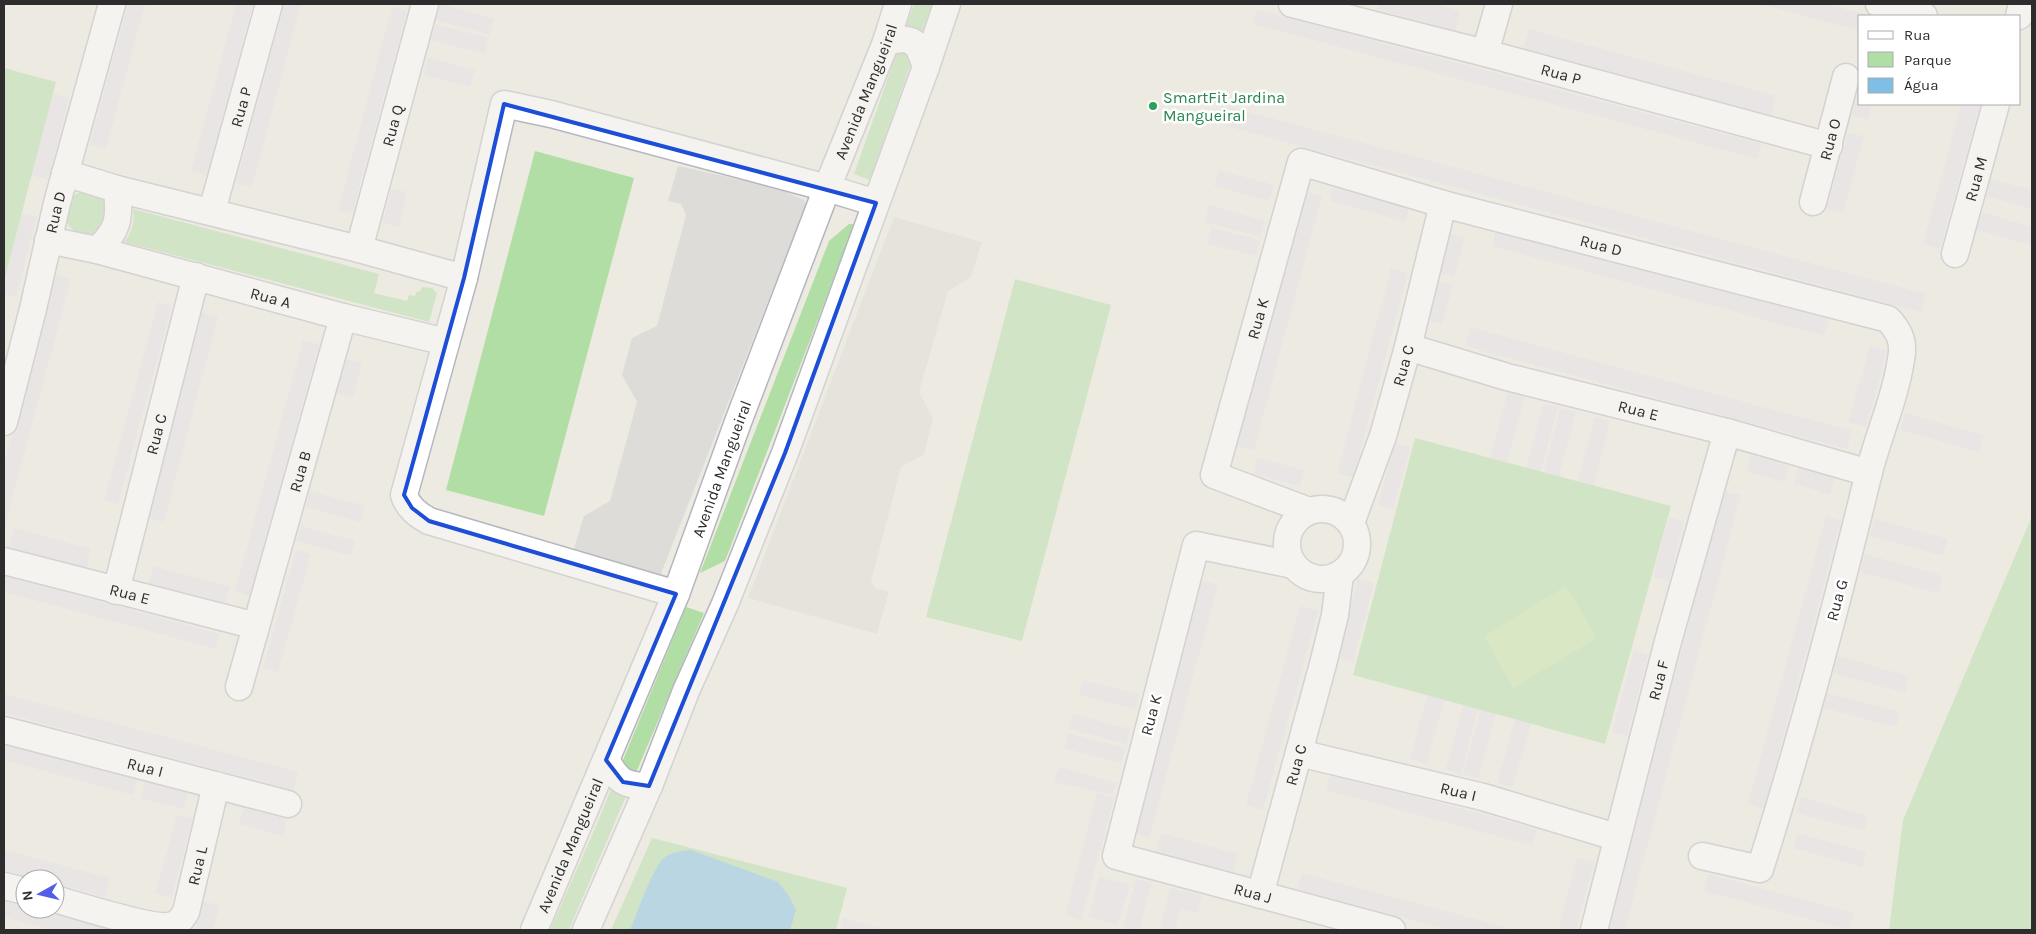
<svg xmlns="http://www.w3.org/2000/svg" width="2036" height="934" viewBox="0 0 2036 934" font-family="Karla,sans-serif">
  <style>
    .industrial { fill: #e3e1e7 }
    .green { fill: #b1dea4 }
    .pitch { fill: #c0e4a1 }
    .plaza { fill: #dedcd8 }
    .water { fill: #7fbee5 }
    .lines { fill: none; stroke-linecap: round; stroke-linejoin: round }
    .minor-casing { stroke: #b5b6bf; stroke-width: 29 }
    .minor { stroke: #fff; stroke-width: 26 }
    .marked { fill: none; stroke: #1d4ed8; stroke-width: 4; stroke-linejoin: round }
    .leisure-dot { fill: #2e9e5b; stroke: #fff; stroke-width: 2 }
    .labels { text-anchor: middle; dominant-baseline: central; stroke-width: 5; stroke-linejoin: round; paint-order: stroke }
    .street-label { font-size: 16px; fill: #2d2d2d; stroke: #fff }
    .leisure-label { font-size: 16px; fill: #27864d; stroke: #fff; text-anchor: start }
  </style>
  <rect width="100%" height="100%" fill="#edeae2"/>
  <!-- industrial -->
  <path class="industrial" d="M 128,4 L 145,4 L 106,149 L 90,144 Z
    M 236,4 L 253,4 L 207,175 L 191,171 Z
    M 284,4 L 301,4 L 252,187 L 236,183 Z
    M 440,4 L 494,19 L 490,35 L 436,20 Z
    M 1379,4 L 1435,4 L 1460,11 L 1455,31 L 1377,9 Z
    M 1762,4 L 1826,4 L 1871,16 L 1860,16 L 1860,31 Z
    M 392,7 L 407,11 L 352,214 L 338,210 Z
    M 1257,10 L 1761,144 L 1757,159 L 1253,24 Z
    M 435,24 L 489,38 L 485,54 L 431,40 Z
    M 1529,29 L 1776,96 L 1771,116 L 1523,48 Z
    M 428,58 L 475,70 L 470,87 L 424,75 Z
    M 1860,83 L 1860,104 L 1872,104 L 1868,119 L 1852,116 Z
    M 53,93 L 69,98 L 48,180 L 31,175 Z
    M 1961,104 L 1980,104 L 1940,249 L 1923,244 Z
    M 1230,107 L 1926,294 L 1921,312 L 1226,126 Z
    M 1847,133 L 1864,136 L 1843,213 L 1827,209 Z
    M 1219,170 L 1274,185 L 1269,201 L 1214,186 Z
    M 1990,179 L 2032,190 L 2032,209 L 1986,196 Z
    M 391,188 L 407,192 L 399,227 L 383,223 Z
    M 1333,188 L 1409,208 L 1406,222 L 1330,201 Z
    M 1306,191 L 1322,196 L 1254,450 L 1237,446 Z
    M 1209,205 L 1265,221 L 1261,237 L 1205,222 Z
    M 1982,212 L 2032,227 L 2031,245 L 1977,230 Z
    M 21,213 L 37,217 L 16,297 L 4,294 L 4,277 Z
    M 1211,228 L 1260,240 L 1256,256 L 1207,244 Z
    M 1496,230 L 1829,319 L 1824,336 L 1492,246 Z
    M 1450,234 L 1465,238 L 1454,277 L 1440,273 Z
    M 1391,268 L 1408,273 L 1353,477 L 1337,473 Z
    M 55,274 L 71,279 L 4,529 L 4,465 Z
    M 1437,281 L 1453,285 L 1442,324 L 1427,320 Z
    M 158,302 L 172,306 L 118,504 L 104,500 Z
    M 201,312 L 218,317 L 164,522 L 147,517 Z
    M 1470,327 L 1852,431 L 1847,449 L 1465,346 Z
    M 303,340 L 319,344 L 250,596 L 235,591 Z
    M 1870,346 L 1887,350 L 1866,427 L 1848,422 Z
    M 345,359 L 362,363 L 353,398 L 336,393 Z
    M 1508,391 L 1525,396 L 1507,463 L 1490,458 Z
    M 1543,404 L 1558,407 L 1541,472 L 1526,468 Z
    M 1560,408 L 1576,412 L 1559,476 L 1544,472 Z
    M 1905,413 L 1984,435 L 1980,452 L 1901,430 Z
    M 1595,417 L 1610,421 L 1594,485 L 1578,481 Z
    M 1395,443 L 1411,447 L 1393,509 L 1378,505 Z
    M 1751,455 L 1789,466 L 1785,482 L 1747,472 Z
    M 1257,458 L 1304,470 L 1300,486 L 1253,474 Z
    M 1799,467 L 1835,478 L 1830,495 L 1794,484 Z
    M 310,491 L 365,506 L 360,522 L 306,507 Z
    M 1724,491 L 1741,495 L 1625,930 L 1607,930 Z
    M 1826,516 L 1841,520 L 1764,809 L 1748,804 Z
    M 1669,517 L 1684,521 L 1669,581 L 1653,577 Z
    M 1875,519 L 1948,539 L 1943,556 L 1870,536 Z
    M 301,526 L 355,541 L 351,556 L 297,541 Z
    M 14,528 L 91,549 L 87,568 L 9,547 Z
    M 296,550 L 311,554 L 278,672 L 263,668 Z
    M 1865,554 L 1943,576 L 1938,593 L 1860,572 Z
    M 153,566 L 230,587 L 225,604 L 149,584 Z
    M 4,576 L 220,634 L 216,649 L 4,592 Z
    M 1358,579 L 1374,583 L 1353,662 L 1338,658 Z
    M 1202,580 L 1218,585 L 1149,838 L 1134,834 Z
    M 1300,606 L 1318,611 L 1263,810 L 1246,805 Z
    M 1634,650 L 1648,655 L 1627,736 L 1612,732 Z
    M 1838,656 L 1909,676 L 1905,693 L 1833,673 Z
    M 1083,680 L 1139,694 L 1135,709 L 1079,695 Z
    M 1827,693 L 1900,712 L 1896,727 L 1823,708 Z
    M 4,694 L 298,772 L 293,790 L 4,713 Z
    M 1427,696 L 1444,700 L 1427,764 L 1410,759 Z
    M 1463,705 L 1478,709 L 1461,774 L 1446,769 Z
    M 1481,709 L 1496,714 L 1478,778 L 1463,774 Z
    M 1073,714 L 1130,729 L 1126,744 L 1069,729 Z
    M 1515,719 L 1531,723 L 1513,787 L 1497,783 Z
    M 1068,733 L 1125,748 L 1121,763 L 1064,748 Z
    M 4,744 L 137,780 L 133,795 L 4,760 Z
    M 1059,767 L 1116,783 L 1112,795 L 1054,782 Z
    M 1331,774 L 1537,829 L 1532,846 L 1326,790 Z
    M 145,782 L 188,793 L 184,809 L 141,798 Z
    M 1097,793 L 1114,798 L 1081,920 L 1065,915 Z
    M 1801,797 L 1868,816 L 1864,831 L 1797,813 Z
    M 244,808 L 287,819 L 283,836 L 239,824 Z
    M 177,815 L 193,819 L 171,898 L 155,893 Z
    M 1161,833 L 1238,854 L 1233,873 L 1156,852 Z
    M 1797,833 L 1866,852 L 1862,867 L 1793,848 Z
    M 4,850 L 110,878 L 105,897 L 55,883 L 55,879 L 38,879 L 4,870 Z
    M 1577,858 L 1594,862 L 1576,930 L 1558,930 Z
    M 1302,873 L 1517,930 L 1450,930 L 1297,889 Z
    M 1708,874 L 1854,913 L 1849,930 L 1704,891 Z
    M 1099,877 L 1128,884 L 1129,889 L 1117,925 L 1088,917 Z
    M 1136,879 L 1152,883 L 1139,930 L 1122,930 Z
    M 1170,888 L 1202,896 L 1197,913 L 1181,909 L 1176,930 L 1160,930 Z
    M 4,901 L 25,906 L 25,909 L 35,909 L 113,930 L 52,930 L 4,917 Z
    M 202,901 L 220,905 L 213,930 L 195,930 Z
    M 842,918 L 889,930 L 840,930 Z"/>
  <!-- green -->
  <path class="green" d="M 914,4 L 932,4 L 870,180 L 854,174 Z
    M 4,68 L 56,82 L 4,281 Z
    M 535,151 L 634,178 L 544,516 L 446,490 Z
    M65 213a22 22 0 1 1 44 0a22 22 0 1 1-44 0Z
    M 133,209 L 379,274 L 374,293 L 407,301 L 409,295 L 415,296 L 416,292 L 420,291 L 422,287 L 432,288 L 437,293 L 429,322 L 124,242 C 132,233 135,220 133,209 Z
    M 849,224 L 853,224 L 853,228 L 725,561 L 700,573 L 829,241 Z
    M 1015,279 L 1111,305 L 1022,641 L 926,617 Z
    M 1415,438 L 1671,506 L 1605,744 L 1353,675 Z
    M 2032,516 L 2032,930 L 1889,930 L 1903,820 Z
    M 686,607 L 704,613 L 569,930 L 550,930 L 593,833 Z
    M 652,838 L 847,888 L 836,930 L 611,930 Z"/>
  <!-- pitch -->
  <path class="pitch" d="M 1566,586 L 1597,638 L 1513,688 L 1484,636 Z"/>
  <!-- plaza -->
  <path class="plaza" d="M 678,166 L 777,188 L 804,200 L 806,205 L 660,576 L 573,552 L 584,516 L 610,501 L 637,402 L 622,375 L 632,338 L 657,326 L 686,215 L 681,204 L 668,201 Z
    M 894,217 L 982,242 L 971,277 L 948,291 L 919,392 L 933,418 L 924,454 L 901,467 L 871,581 L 875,588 L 889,591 L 877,634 L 748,598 Z"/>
  <!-- water -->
  <path class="water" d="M 691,850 L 778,882 L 789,896 L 796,910 L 790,930 L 630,930 C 636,916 654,864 665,857 C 673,852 682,851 691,850 Z"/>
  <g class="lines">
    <!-- minor casing -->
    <g class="minor-casing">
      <g id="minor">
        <path id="s1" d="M 1292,4 L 1485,53 L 1829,146"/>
        <path d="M 1879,4 L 1924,16"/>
        <path d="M 2019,16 L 2022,4"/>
        <path d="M 886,42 C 914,35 918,42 926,67"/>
        <path d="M 1485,53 L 1499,4"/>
        <path d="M 65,173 L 117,189 L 359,249 L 464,278"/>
        <path id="s2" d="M 1813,202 L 1846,77"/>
        <path id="s3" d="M 212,211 L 269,4"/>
        <path id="s4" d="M 48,240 L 97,250 L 343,317 L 446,342"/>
        <path id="s5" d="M 359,249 L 425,4"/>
        <path d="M 97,250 C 119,230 120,218 117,189"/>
        <path id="s6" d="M 1955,254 L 1996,104"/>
        <path id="s7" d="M 1408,347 L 1507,377 L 1727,432 L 1869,473"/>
        <path id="s8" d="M 4,422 L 33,309 L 57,203 L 112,4"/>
        <circle cx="1322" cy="544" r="35"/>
        <path id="s9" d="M 1309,511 L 1214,475 L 1301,162 L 1443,204 L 1888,319 C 1897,329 1903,338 1902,352 C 1897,395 1878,435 1868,476 C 1836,608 1801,740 1760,869 L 1702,856"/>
        <path id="s10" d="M 1351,523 L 1383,436 L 1408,347 L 1443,204"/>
        <path id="s11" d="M 4,561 L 256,626"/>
        <path id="s12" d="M 1293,565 L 1196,545 L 1116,856 L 1392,930"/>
        <path id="s13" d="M 116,591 L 196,276"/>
        <path d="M 676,594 L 429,521 C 418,515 408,508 404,495 L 464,278 L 504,104 L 551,114 L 827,188 L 876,203"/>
        <path id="s14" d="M 239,687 L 343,317"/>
        <path id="s15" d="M 4,730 L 288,804"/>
        <path id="s16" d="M 1299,753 L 1483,797 L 1616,837"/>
        <path d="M 606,760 C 618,781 624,786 649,786"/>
        <path d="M 4,886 L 25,891"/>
        <path id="s17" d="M 1260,895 L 1323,664 L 1335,615 L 1340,575"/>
        <path id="s18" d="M 55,899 C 76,905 157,931 173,925 C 179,923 183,917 186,912 L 216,785"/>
        <path id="s19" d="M 534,930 L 676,594 L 738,422 L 827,188 L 886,42 L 898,4"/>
        <path d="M 586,930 L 649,786 L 686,691 L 725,604 L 785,453 L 926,67 L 947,4"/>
        <path id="s20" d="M 1594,930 L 1667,645 L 1727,432"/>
      </g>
    </g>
    <!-- minor -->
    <use href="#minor" class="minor"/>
  </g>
  <!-- marked area -->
  <path d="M0 0H2036V934H0ZM 504,104 L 876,203 L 785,453 L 649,786 L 623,782 L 606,760 L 676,594 L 429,521 L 412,508 L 404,495 L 464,278 Z" fill="#edeae2" fill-opacity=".55" fill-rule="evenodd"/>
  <path class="marked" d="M 504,104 L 876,203 L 785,453 L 649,786 L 623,782 L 606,760 L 676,594 L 429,521 L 412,508 L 404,495 L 464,278 Z"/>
  <!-- markers -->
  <circle class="leisure-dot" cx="1153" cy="106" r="5"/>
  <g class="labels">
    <!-- street labels -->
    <g class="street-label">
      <text stroke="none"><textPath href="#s1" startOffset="278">Rua P</textPath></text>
      <text stroke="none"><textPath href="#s19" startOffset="902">Avenida Mangueiral</textPath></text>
      <text stroke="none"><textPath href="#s3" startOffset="108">Rua P</textPath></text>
      <text stroke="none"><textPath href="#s5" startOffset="128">Rua Q</textPath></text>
      <text stroke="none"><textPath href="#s2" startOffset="65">Rua O</textPath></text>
      <text stroke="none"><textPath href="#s6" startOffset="78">Rua M</textPath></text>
      <text stroke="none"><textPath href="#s8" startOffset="216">Rua D</textPath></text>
      <text stroke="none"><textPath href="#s9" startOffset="738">Rua D</textPath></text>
      <text stroke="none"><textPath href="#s4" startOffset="230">Rua A</textPath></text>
      <text stroke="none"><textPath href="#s9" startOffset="264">Rua K</textPath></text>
      <text stroke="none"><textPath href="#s10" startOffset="166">Rua C</textPath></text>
      <text stroke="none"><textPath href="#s7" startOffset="239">Rua E</textPath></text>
      <text stroke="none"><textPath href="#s13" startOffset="162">Rua C</textPath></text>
      <text stroke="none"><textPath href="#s19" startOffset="498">Avenida Mangueiral</textPath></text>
      <text stroke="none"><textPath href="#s14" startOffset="224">Rua B</textPath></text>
      <text stroke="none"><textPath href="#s11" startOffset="130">Rua E</textPath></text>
      <text transform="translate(1837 600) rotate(-75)">Rua G</text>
      <text stroke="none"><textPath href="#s20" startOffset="258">Rua F</textPath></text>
      <text transform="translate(1151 715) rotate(-75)">Rua K</text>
      <text stroke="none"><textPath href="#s17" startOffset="135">Rua C</textPath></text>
      <text stroke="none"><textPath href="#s15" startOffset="146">Rua I</textPath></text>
      <text stroke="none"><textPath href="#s16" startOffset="164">Rua I</textPath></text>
      <text stroke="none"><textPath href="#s19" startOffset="92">Avenida Mangueiral</textPath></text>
      <text stroke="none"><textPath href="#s18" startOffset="188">Rua L</textPath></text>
      <text stroke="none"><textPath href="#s12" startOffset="562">Rua J</textPath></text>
    </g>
    <!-- leisure labels -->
    <g class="leisure-label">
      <text x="1163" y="97">SmartFit Jardina<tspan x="1163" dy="18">Mangueiral</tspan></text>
    </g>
  </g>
  <!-- border -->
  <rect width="2036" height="934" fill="none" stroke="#2d2d2d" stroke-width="10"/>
  <!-- legend -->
  <rect x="1858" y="15" width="162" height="90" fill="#ffffff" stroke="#ababab"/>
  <rect x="1868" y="31" width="25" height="8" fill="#ffffff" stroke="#ababab"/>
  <text x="1904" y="40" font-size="15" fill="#2d2d2d">Rua</text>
  <rect x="1868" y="52" width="25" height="15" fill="#b1dea4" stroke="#ababab"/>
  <text x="1904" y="65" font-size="15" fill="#2d2d2d">Parque</text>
  <rect x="1868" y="78" width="25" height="15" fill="#7fbee5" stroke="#ababab"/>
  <text x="1904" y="90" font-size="15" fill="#2d2d2d">Água</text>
  <!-- north arrow -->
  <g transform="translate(40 894) rotate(262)"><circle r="24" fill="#ffffff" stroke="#ababab"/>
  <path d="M0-4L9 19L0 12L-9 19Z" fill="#525dea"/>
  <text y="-8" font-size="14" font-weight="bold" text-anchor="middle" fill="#2d2d2d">N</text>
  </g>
</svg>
